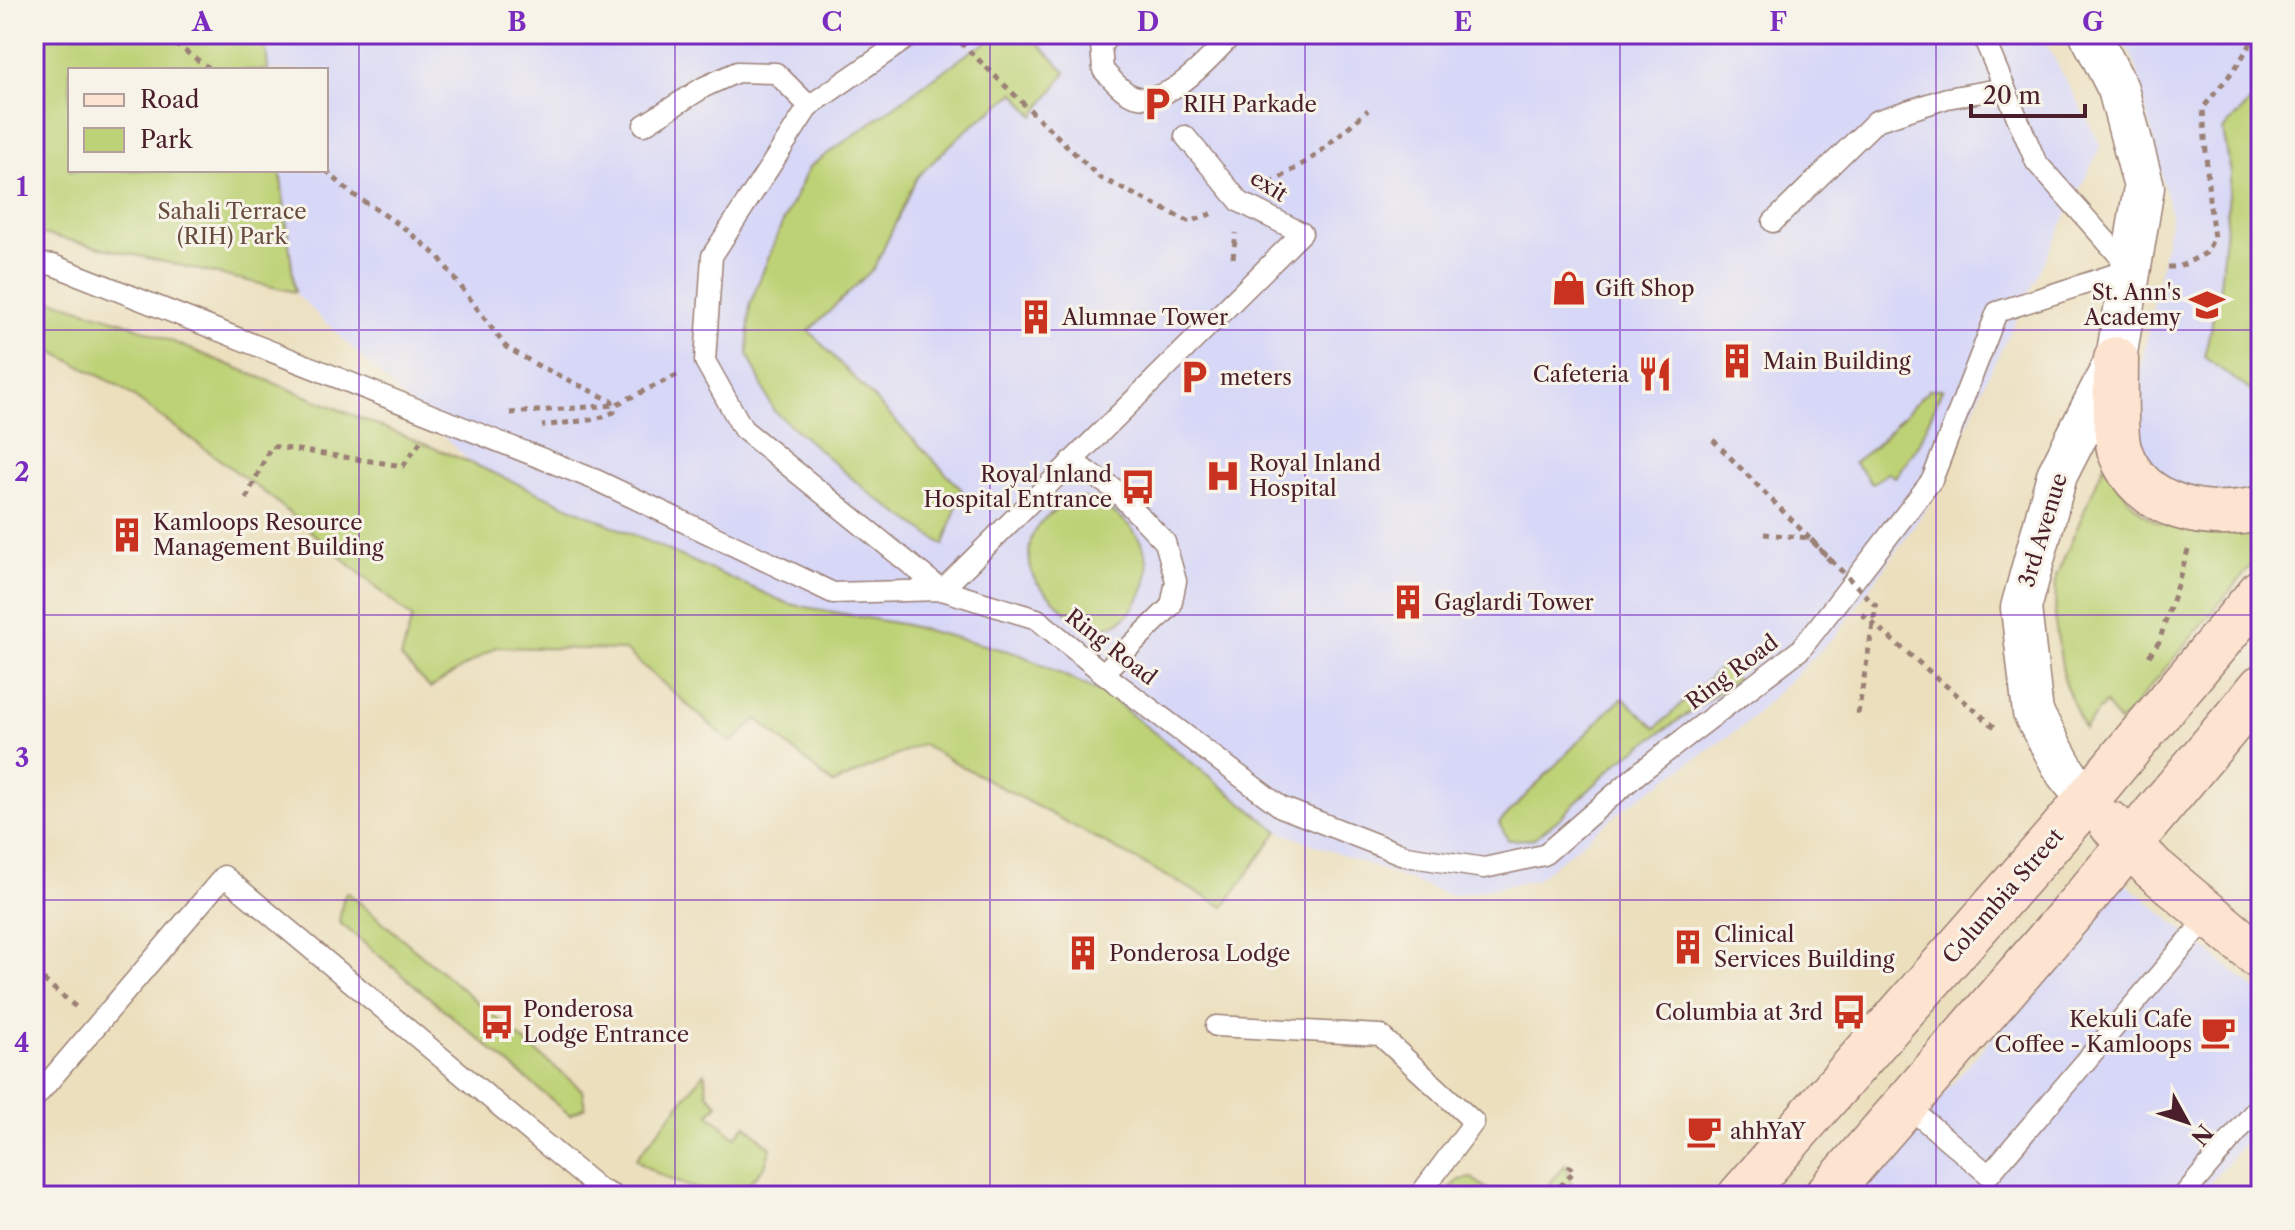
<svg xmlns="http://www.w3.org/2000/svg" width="2295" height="1230" viewBox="0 0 2295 1230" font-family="'Libre Caslon Text',serif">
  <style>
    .built { fill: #d7d7f8 }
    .green { fill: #bdd276; stroke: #847850; stroke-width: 2 }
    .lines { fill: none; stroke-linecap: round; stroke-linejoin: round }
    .lane-casing { stroke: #9a7f74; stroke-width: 23 }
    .street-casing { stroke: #9a7f74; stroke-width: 43 }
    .secondary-casing { stroke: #9a7f74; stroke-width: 47 }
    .path { stroke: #9a7f74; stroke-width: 5; stroke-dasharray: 6 6; stroke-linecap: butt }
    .lane { stroke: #fff; stroke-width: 20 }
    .street { stroke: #fff; stroke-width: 40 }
    .secondary { stroke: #fde4d1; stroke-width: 44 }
    .path-bridge { stroke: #9a7f74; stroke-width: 5; stroke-dasharray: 6 6; stroke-linecap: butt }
    .grid { fill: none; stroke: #7b2cbf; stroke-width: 2; stroke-opacity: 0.55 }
    .labels { text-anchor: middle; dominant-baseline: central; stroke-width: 6; stroke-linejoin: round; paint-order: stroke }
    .poi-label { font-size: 22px; fill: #4a1f2b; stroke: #f7f3e8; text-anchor: start }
    .street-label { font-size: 22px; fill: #4a1f2b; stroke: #f7f3e8 }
    .park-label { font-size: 22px; fill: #674c3e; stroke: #f7f3e8 }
    .neatline { fill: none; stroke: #7b2cbf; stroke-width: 3 }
    .grid-label { font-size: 26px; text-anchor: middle; font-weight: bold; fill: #7b2cbf }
  </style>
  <rect width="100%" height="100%" fill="#f7f3e8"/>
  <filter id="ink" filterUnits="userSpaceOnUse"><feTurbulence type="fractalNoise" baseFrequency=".0125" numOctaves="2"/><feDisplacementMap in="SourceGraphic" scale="16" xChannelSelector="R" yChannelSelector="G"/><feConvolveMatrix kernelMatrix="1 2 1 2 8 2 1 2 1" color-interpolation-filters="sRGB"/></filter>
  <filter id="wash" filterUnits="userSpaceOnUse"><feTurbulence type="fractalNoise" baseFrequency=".006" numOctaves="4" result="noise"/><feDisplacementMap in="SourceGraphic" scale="32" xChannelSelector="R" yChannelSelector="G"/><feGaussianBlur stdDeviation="1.8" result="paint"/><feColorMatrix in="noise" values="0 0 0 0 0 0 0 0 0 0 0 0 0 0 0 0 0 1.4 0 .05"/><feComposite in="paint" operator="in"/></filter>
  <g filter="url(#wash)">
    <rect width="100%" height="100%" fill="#ebdfbd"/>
    <!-- built -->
    <path class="built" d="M 265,34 L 2041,34 L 2101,146 L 1985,382 L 1940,489 L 1837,634 L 1743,726 L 1626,807 L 1536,880 L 1451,896 L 1278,831 L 1108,696 L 1019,654 L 906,625 L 789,604 L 471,463 L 295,293 L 280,170 L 326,170 L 326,70 L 268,70 Z
      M 2119,34 L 2261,34 L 2261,490 L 2213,494 L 2158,480 L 2138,445 L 2136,393 L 2171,216 L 2135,62 Z
      M 2124,882 L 2261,994 L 2261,1124 L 2198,1196 L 1857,1196 Z"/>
    <!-- green -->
    <path class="green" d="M 34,34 L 265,34 L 268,70 L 70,70 L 70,170 L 280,170 L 295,292 L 34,232 Z
      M 1002,34 L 1029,34 L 1066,72 L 1034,116 L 1015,93 L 964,132 L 917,177 L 875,267 L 809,331 L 962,490 L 944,545 L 868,492 L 773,410 L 748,354 L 750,304 L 779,231 L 809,167 L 970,52 Z
      M 2261,91 L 2261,398 L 2204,357 L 2220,286 L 2231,173 L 2223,130 Z
      M 34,295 L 124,322 L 471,463 L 789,604 L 906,625 L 1019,654 L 1108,696 L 1278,831 L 1224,907 L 921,744 L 833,784 L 757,719 L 731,743 L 625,650 L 496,647 L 430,688 L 401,658 L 412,618 L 272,498 L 119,386 L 34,342 Z
      M 1929,389 L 1942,389 L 1919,444 L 1895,477 L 1888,473 L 1872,484 L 1854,462 L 1875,446 Z
      M 2104,465 C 2118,484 2133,510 2155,521 C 2187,536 2227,527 2261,525 L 2261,554 L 2120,723 L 2105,703 L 2084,729 L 2065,684 L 2055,623 L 2056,577 Z
      M 1084,498 C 1131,513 1167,557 1136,604 C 1111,644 1075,624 1051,597 C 1045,591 1034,582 1032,573 C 1020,531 1047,509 1084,498 Z
      M 1723,665 L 1737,679 L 1617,763 L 1559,819 L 1533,839 L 1508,840 L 1499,823 L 1613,706 L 1623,698 L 1656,728 Z
      M 347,892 L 582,1090 L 585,1107 L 570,1115 L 339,922 L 343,899 Z
      M 705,1072 L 707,1094 L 718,1104 L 709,1114 L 735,1137 L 746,1125 L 771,1148 L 765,1166 L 737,1196 C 708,1196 657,1178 636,1159 Z
      M 1566,1164 L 1574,1196 L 1539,1196 Z
      M 1472,1178 L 1496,1196 L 1444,1196 L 1459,1180 Z"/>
  </g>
  <g filter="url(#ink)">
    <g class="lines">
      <!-- lane casing -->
      <g class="lane-casing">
        <path id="lane" d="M 913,34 L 809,106 L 712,256 L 705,361 L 743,429 L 942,590 L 1037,619 L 1103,673 L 1281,807 L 1406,856 L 1484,868 L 1544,855 L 1639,773 L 1801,649 L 1932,480 L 1997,312 L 2131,269 L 2036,162 L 1982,34
          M 1111,34 L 1101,45 L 1103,70 C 1110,77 1117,86 1126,92 C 1163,116 1209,58 1233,34
          M 644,125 L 704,87 L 737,72 L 776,73 L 809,106
          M 1773,222 L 1876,121 L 1947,98 L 2005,88
          M 34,263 L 53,265 L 596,480 L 833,593 L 942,590 L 1302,233 L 1240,202 L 1185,136
          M 1071,461 L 1113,488 L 1165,542 L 1176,581 L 1171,606 L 1103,673
          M 1216,1026 L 1380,1035 L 1474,1122 L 1419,1196
          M 34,1099 L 224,876 L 599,1189 L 614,1196
          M 1905,1104 L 1989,1175 L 2209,916
          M 2183,1196 L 2261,1104"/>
      </g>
      <!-- street casing -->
      <g class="street-casing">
        <path id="street" d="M 2087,799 L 2066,773 L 2033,713 L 2021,608 L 2057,475 L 2116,359 L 2144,187 L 2118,89 L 2090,34"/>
      </g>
      <!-- secondary casing -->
      <g class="secondary-casing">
        <path id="secondary" d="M 2116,359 C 2116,379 2114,436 2120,452 C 2140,509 2209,522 2261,508
          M 2111,824 L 2153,868 L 2261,958
          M 1740,1196 L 2058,834 L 2261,591
          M 1826,1196 L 2087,895 L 2261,687"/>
      </g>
      <!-- path -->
      <path class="path" d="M 153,34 L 172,42 L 212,70
        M 952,34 L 1099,177 L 1190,222 L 1213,213
        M 326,170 L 348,191 L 403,227 L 438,256 L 506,347 L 537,365 L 612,401 L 614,412 L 597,419 L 542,426
        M 1270,184 L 1314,157 L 1368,110
        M 1233,258 L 1236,233
        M 2168,267 L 2179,267 L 2206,253 L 2214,238 L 2209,198 L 2203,108 L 2236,67 L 2257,34
        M 510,413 L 615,405 L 681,373
        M 246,499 L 271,446 L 403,466 L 421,441
        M 1764,534 L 1810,538 L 1832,563
        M 1862,614 L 1997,729
        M 2149,656 L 2159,642 L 2188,550
        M 34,972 L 76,1007
        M 1552,1196 L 1574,1171 L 1566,1164"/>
      <!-- lane -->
      <use href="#lane" class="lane"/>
      <!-- street -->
      <use href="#street" class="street"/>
      <!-- secondary -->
      <use href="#secondary" class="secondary"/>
      <!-- path-bridge -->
      <path class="path-bridge" d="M 1713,440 L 1876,606 L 1858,714"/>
    </g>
  </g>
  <!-- grid -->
  <path class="grid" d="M 359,34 L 359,1196M 675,34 L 675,1196M 990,34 L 990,1196M 1305,34 L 1305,1196M 1620,34 L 1620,1196M 1936,34 L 1936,1196M 34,330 L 2261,330M 34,615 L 2261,615M 34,900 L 2261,900"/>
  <!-- icons -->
  <defs>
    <g id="parking-bare" transform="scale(2.76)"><path d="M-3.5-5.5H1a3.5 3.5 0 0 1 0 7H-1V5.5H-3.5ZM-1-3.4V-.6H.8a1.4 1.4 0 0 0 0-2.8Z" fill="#c8321e" stroke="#f7f3e8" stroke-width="2.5" paint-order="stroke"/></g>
    <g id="shop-bare" transform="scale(2.76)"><path d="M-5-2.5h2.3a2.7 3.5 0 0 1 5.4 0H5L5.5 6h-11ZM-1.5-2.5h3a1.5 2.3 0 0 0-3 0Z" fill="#c8321e" stroke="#f7f3e8" stroke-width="2.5" paint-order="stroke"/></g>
    <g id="school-bare" transform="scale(2.76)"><path d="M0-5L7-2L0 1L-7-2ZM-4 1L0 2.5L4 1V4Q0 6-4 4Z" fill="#c8321e" stroke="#f7f3e8" stroke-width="2.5" paint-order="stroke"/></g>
    <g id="building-bare" transform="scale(2.76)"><path d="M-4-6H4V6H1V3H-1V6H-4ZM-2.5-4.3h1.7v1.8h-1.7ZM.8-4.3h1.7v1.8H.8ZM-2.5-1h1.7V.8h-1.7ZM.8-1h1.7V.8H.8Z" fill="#c8321e" stroke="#f7f3e8" stroke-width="2.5" paint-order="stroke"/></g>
    <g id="restaurant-bare" transform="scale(2.76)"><path d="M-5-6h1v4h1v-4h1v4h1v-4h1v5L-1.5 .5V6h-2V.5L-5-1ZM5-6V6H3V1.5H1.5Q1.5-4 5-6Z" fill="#c8321e" stroke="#f7f3e8" stroke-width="2.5" paint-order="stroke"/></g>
    <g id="hospital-bare" transform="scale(2.76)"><path d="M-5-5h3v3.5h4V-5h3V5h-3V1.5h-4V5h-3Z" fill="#c8321e" stroke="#f7f3e8" stroke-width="2.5" paint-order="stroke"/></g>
    <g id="bus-bare" transform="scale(2.76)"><path d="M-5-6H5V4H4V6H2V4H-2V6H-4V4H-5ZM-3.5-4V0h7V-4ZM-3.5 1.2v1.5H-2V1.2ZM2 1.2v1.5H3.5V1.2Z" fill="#c8321e" stroke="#f7f3e8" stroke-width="2.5" paint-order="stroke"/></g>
    <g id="cafe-bare" transform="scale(2.76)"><path d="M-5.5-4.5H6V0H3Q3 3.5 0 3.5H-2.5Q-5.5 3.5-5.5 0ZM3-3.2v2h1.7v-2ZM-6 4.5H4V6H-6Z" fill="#c8321e" stroke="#f7f3e8" stroke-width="2.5" paint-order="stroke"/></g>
  </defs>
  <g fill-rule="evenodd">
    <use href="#parking-bare" x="1157" y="104"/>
    <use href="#shop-bare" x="1569" y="288"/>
    <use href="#school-bare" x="2207" y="305"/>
    <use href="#building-bare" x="1036" y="317"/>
    <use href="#building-bare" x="1737" y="361"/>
    <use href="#restaurant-bare" x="1655" y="374"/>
    <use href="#parking-bare" x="1194" y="377"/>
    <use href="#hospital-bare" x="1223" y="476"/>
    <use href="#bus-bare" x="1138" y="487"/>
    <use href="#building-bare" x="127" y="535"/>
    <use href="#building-bare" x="1408" y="602"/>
    <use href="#building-bare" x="1688" y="947"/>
    <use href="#building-bare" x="1083" y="953"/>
    <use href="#bus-bare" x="1849" y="1012"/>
    <use href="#bus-bare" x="497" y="1022"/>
    <use href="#cafe-bare" x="2218" y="1032"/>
    <use href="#cafe-bare" x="1704" y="1131"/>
  </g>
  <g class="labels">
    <!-- poi labels -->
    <g class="poi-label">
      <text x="1183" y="104">RIH Parkade</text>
      <text x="1595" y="288">Gift Shop</text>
      <text x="2181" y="292" text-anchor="end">St. Ann's<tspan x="2181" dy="25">Academy</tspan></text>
      <text x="1062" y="317">Alumnae Tower</text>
      <text x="1763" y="361">Main Building</text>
      <text x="1629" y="374" text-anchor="end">Cafeteria</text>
      <text x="1220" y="377">meters</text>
      <text x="1249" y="463">Royal Inland<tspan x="1249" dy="25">Hospital</tspan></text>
      <text x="1112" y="474" text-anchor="end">Royal Inland<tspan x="1112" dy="25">Hospital Entrance</tspan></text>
      <text x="153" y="522">Kamloops Resource<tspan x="153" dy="25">Management Building</tspan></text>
      <text x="1434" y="602">Gaglardi Tower</text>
      <text x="1714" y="934">Clinical<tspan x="1714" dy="25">Services Building</tspan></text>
      <text x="1109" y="953">Ponderosa Lodge</text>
      <text x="523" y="1009">Ponderosa<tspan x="523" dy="25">Lodge Entrance</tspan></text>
      <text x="1823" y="1012" text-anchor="end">Columbia at 3rd</text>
      <text x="2192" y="1019" text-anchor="end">Kekuli Cafe<tspan x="2192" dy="25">Coffee - Kamloops</tspan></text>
      <text x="1730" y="1131">ahhYaY</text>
    </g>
    <!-- street labels -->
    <g class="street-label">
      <text transform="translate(1269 186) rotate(32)">exit</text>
      <text transform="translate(2043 530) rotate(-73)">3rd Avenue</text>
      <text transform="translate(1111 647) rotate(38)">Ring Road</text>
      <text transform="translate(1732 672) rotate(-37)">Ring Road</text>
      <text transform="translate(2003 896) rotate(-49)">Columbia Street</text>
    </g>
    <!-- park labels -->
    <g class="park-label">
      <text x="232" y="211">Sahali Terrace<tspan x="232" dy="25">(RIH) Park</tspan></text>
    </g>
  </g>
  <!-- margin -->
  <rect width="2295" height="1230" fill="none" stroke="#f7f3e8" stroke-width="88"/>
  <!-- legend -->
  <rect x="68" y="68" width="260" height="104" fill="#f7f3e8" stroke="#b29e9c" stroke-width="2"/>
  <rect x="84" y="94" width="40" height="12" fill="#fde4d1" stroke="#b29e9c" stroke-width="2"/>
  <text x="140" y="108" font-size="24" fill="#4a1f2b">Road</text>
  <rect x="84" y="128" width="40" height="24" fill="#bdd276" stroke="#b29e9c" stroke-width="2"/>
  <text x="140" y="148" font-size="24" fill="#4a1f2b">Park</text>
  <!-- north arrow -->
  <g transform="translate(2187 1122) rotate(130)" stroke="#f7f3e8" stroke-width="6" paint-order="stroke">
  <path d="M0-6L14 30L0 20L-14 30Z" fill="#4a1f2b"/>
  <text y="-12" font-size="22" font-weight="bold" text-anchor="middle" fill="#4a1f2b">N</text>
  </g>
  <!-- scale -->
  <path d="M1971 104v12h114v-12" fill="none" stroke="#4a1f2b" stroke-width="4"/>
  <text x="1983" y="104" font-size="24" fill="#4a1f2b" stroke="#f7f3e8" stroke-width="6" paint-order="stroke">20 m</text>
  <rect x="44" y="44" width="2207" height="1142" class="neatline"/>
  <g class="grid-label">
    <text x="202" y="31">A</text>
    <text x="517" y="31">B</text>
    <text x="832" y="31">C</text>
    <text x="1148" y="31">D</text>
    <text x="1463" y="31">E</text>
    <text x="1778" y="31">F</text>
    <text x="2093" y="31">G</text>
    <text x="22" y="196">1</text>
    <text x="22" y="481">2</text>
    <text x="22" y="767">3</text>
    <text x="22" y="1052">4</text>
  </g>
</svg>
